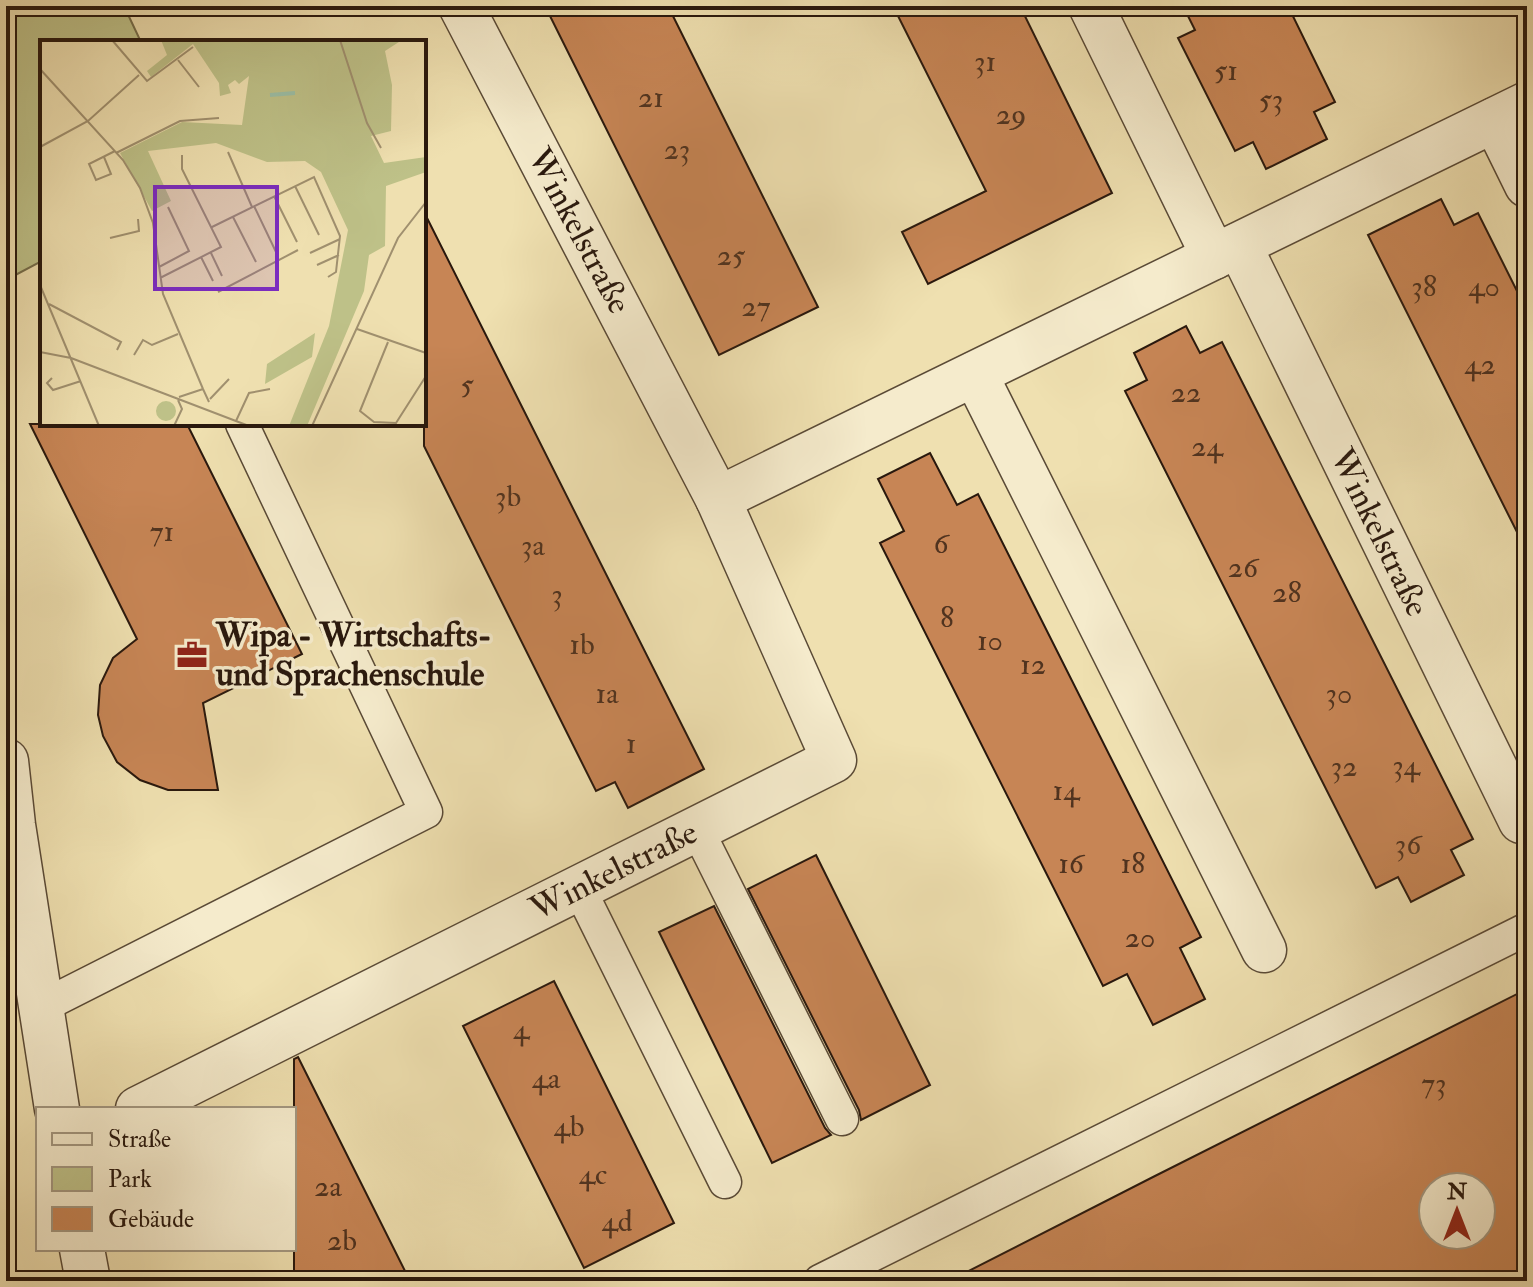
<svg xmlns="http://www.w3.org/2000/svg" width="1533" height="1287" viewBox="0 0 1533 1287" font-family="'IM FELL Double Pica',serif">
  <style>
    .green { fill: #bec188; stroke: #746c4a; stroke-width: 2 }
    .building { fill: #c78555; stroke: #29180d; stroke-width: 2; fill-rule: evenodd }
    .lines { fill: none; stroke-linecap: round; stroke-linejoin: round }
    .service-casing { stroke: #5a4a36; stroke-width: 35 }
    .minor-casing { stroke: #5a4a36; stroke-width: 47 }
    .service { stroke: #f5ebcc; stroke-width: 32 }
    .minor { stroke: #f5ebcc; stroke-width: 44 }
    .labels { text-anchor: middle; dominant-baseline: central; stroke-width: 7; stroke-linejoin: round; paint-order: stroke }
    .number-label { font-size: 30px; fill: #50331f }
    .street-label { font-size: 34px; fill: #29180d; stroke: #f5ebcc }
    .poi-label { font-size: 34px; font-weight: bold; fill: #29180d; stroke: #f5ebcc; text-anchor: start }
    .inset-river { fill: none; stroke: #9bbea5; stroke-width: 4 }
    .inset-road { fill: none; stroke: #a0906f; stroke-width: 2 }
    .view { fill: #7b2cbf; fill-opacity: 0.15; stroke: #7b2cbf; stroke-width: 4 }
    .inset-edge { fill: none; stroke: #29180d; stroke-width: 4 }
  </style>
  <rect width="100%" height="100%" fill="#efe0b0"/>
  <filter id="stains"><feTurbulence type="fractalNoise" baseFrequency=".0025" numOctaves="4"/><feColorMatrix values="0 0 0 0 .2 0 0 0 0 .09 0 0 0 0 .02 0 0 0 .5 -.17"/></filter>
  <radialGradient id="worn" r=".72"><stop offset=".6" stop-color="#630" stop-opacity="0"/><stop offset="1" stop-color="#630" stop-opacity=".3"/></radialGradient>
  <!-- green -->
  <path class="green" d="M 6,6 L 124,6 L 141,42 L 42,42 L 42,261 L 6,280 Z"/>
  <!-- building -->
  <path class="building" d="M 545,6 L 668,6 L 818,307 L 719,355 Z
    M 893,6 L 1020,6 L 1112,193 L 928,284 L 902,232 L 986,191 Z
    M 1183,6 L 1288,6 L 1335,102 L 1314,112 L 1327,139 L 1266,169 L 1253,142 L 1235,151 L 1178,38 L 1195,30 Z
    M 1441,199 L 1454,225 L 1478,213 L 1527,311 L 1527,552 L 1368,235 Z
    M 424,212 L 704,769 L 628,808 L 615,782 L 596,791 L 424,446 Z
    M 1186,326 L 1200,353 L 1222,342 L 1473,839 L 1451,850 L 1464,875 L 1411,902 L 1398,877 L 1376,888 L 1125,391 L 1147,380 L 1134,353 Z
    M 30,424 L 187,424 L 302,654 L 203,703 L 218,790 L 168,790 L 140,780 L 117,762 L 103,736 L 98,715 L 100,685 L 113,658 L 137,639 Z
    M 930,453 L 957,505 L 978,494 L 1201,937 L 1180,948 L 1205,999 L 1153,1025 L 1127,974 L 1103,986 L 880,543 L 904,531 L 878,479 Z
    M 816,855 L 930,1085 L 861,1120 L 859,1110 L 748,889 Z
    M 714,906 L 825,1128 L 831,1135 L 772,1163 L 659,932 Z
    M 554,981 L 674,1223 L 584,1268 L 463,1026 Z
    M 1527,989 L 1527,1281 L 949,1281 L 1153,1177 ZM 1433,1187 L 1481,1187 L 1481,1235 L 1433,1235 Z
    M 298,1057 L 410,1281 L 294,1281 L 294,1059 Z"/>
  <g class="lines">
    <!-- service casing -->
    <g class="service-casing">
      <path id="service" d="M 697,829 L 842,1119
        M 579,888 L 725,1182
        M 41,1007 L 426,812 L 242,424
        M 820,1281 L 1527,929"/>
    </g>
    <!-- minor casing -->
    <g class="minor-casing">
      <g id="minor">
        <path d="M 1091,6 L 1214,257"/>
        <path d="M 1495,120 L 1527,185"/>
        <path id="s1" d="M 1239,245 L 1521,821"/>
        <path d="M 975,374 L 1264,950"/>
        <path d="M 718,499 L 1527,104"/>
        <path d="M 6,761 L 13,825 L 57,1109"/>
        <path id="s2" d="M 138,1109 L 834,760 L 718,499 L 461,6"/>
        <path d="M 82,1249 L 88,1281"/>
      </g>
    </g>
    <!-- service -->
    <use href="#service" class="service"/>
    <!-- minor -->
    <use href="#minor" class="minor"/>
  </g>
  <!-- icons -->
  <defs>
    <g id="office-bare" transform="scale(2.4)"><path d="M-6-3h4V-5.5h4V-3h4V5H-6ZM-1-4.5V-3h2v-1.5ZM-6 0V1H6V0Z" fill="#8f2418" stroke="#f5ebcc" stroke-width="2.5" paint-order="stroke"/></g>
  </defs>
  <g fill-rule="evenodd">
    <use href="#office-bare" x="192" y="655"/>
  </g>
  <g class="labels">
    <!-- number labels -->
    <g class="number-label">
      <text x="985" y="61">31</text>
      <text x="1226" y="70">51</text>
      <text x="651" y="97">21</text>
      <text x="1271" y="99">53</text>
      <text x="1011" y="114">29</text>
      <text x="677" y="149">23</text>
      <text x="731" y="255">25</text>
      <text x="1424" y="286">38</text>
      <text x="1484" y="286">40</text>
      <text x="756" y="306">27</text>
      <text x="1480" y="364">42</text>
      <text x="467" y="384">5</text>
      <text x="1186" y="392">22</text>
      <text x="1207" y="446">24</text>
      <text x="508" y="496">3b</text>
      <text x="162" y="531">71</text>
      <text x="941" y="543">6</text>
      <text x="533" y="545">3a</text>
      <text x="1243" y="567">26</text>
      <text x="1287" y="592">28</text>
      <text x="557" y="594">3</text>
      <text x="947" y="617">8</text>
      <text x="990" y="640">10</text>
      <text x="582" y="644">1b</text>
      <text x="1033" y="664">12</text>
      <text x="607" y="693">1a</text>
      <text x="1339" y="693">30</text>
      <text x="631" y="743">1</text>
      <text x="1406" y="765">34</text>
      <text x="1344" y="766">32</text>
      <text x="1066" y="790">14</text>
      <text x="1408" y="844">36</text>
      <text x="1071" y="863">16</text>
      <text x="1133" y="863">18</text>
      <text x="1140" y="937">20</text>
      <text x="521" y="1029">4</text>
      <text x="546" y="1078">4a</text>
      <text x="1434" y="1083">73</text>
      <text x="569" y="1126">4b</text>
      <text x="593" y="1174">4c</text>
      <text x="328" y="1186">2a</text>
      <text x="617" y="1221">4d</text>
      <text x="342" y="1240">2b</text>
    </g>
    <!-- street labels -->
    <g class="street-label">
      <text transform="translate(579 231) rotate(62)">Winkelstraße</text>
      <text stroke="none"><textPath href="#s1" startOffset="320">Winkelstraße</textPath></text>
      <text stroke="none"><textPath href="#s2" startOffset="532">Winkelstraße</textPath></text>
    </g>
    <!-- poi labels -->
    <g class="poi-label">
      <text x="216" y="635">Wipa - Wirtschafts-<tspan x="216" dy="39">und Sprachenschule</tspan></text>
    </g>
  </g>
  <!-- overview -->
  <g transform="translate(40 40)">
    <rect width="386" height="386" fill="#efe0b0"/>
    <path d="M 121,0 L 362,0 L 345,11 L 352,45 L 351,91 L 331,96 L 344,123 L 386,117 L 386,132 L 346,146 L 345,206 L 329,215 L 324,251 L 267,386 L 249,386 L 289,286 L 308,190 L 281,132 L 265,121 L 227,122 L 176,103 L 108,111 L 131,161 L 112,171 L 80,113 L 142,82 L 202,85 L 209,36 L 199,44 L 195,40 L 188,45 L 191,53 L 180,56 L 179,43 L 153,4 L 111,37 L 107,31 L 127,15 ZM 275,293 L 272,317 L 225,344 L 227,324 ZM116 371a10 10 0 1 1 20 0a10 10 0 1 1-20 0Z" fill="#bec188"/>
    <path class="inset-river" d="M 230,55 L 255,53"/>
    <path class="inset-road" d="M 72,0 L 107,41 L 153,7M 300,0 L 327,83 L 341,108M 138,20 L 159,47M 0,29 L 83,120 L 100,148 L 113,183 L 123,254 L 163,349M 0,107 L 48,81 L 99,35M 188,112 L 212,167M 76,113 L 140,81 L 179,78M 64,117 L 71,134 L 56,140 L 49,124 L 75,111M 255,146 L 279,195M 234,156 L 257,202M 214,166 L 236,212M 193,177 L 216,222M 172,187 L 274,137 L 300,196 L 296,232 L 288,237M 70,198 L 99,191 L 98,179M 171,213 L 182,236M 270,213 L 300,199M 161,217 L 173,241M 277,225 L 299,215M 119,227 L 149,211 L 128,167M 120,238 L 181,207 L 142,129 L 142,115M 0,245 L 59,386M 178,252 L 258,210M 9,264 L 81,302 L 77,310M 317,289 L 386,313M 348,302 L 320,371 L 334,382 L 356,383 L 386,336M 0,312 L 31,318M 94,315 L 103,300 L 112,305 L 138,294M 31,318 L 209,386M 12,338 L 7,343 L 13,350 L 41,341M 139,357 L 163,349 L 169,362M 170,359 L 189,339M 196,381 L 209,353 L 230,349M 134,386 L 142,369 L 138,360M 272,386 L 358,198 L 386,162"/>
    <path class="view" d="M 115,147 L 237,147 L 237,249 L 115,249 Z"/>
    <rect width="386" height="386" class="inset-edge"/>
  </g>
  <!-- margin -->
  <rect width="1533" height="1287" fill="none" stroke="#efe0b0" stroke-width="32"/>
  <rect x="8" y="8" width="1517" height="1271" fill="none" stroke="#29180d" stroke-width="4"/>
  <rect x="16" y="16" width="1501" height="1255" fill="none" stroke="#29180d" stroke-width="2"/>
  <!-- legend -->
  <rect x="36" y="1107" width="260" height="144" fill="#f5ebcc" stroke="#a39780" stroke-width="2"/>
  <rect x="52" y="1133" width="40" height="12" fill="#f5ebcc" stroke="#a39780" stroke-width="2"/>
  <text x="108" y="1147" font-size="24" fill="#29180d">Straße</text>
  <rect x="52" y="1167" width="40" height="24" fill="#bec188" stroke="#a39780" stroke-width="2"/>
  <text x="108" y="1187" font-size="24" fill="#29180d">Park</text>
  <rect x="52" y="1207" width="40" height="24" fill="#c78555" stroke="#a39780" stroke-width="2"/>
  <text x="108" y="1227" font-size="24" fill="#29180d">Gebäude</text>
  <!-- north arrow -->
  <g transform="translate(1457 1211)"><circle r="38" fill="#f5ebcc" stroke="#a39780" stroke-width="2"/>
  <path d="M0-6L14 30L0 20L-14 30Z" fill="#8f2418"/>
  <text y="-12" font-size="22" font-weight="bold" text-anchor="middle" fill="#29180d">N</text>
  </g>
  <rect width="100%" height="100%" filter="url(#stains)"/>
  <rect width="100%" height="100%" fill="url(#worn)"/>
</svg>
